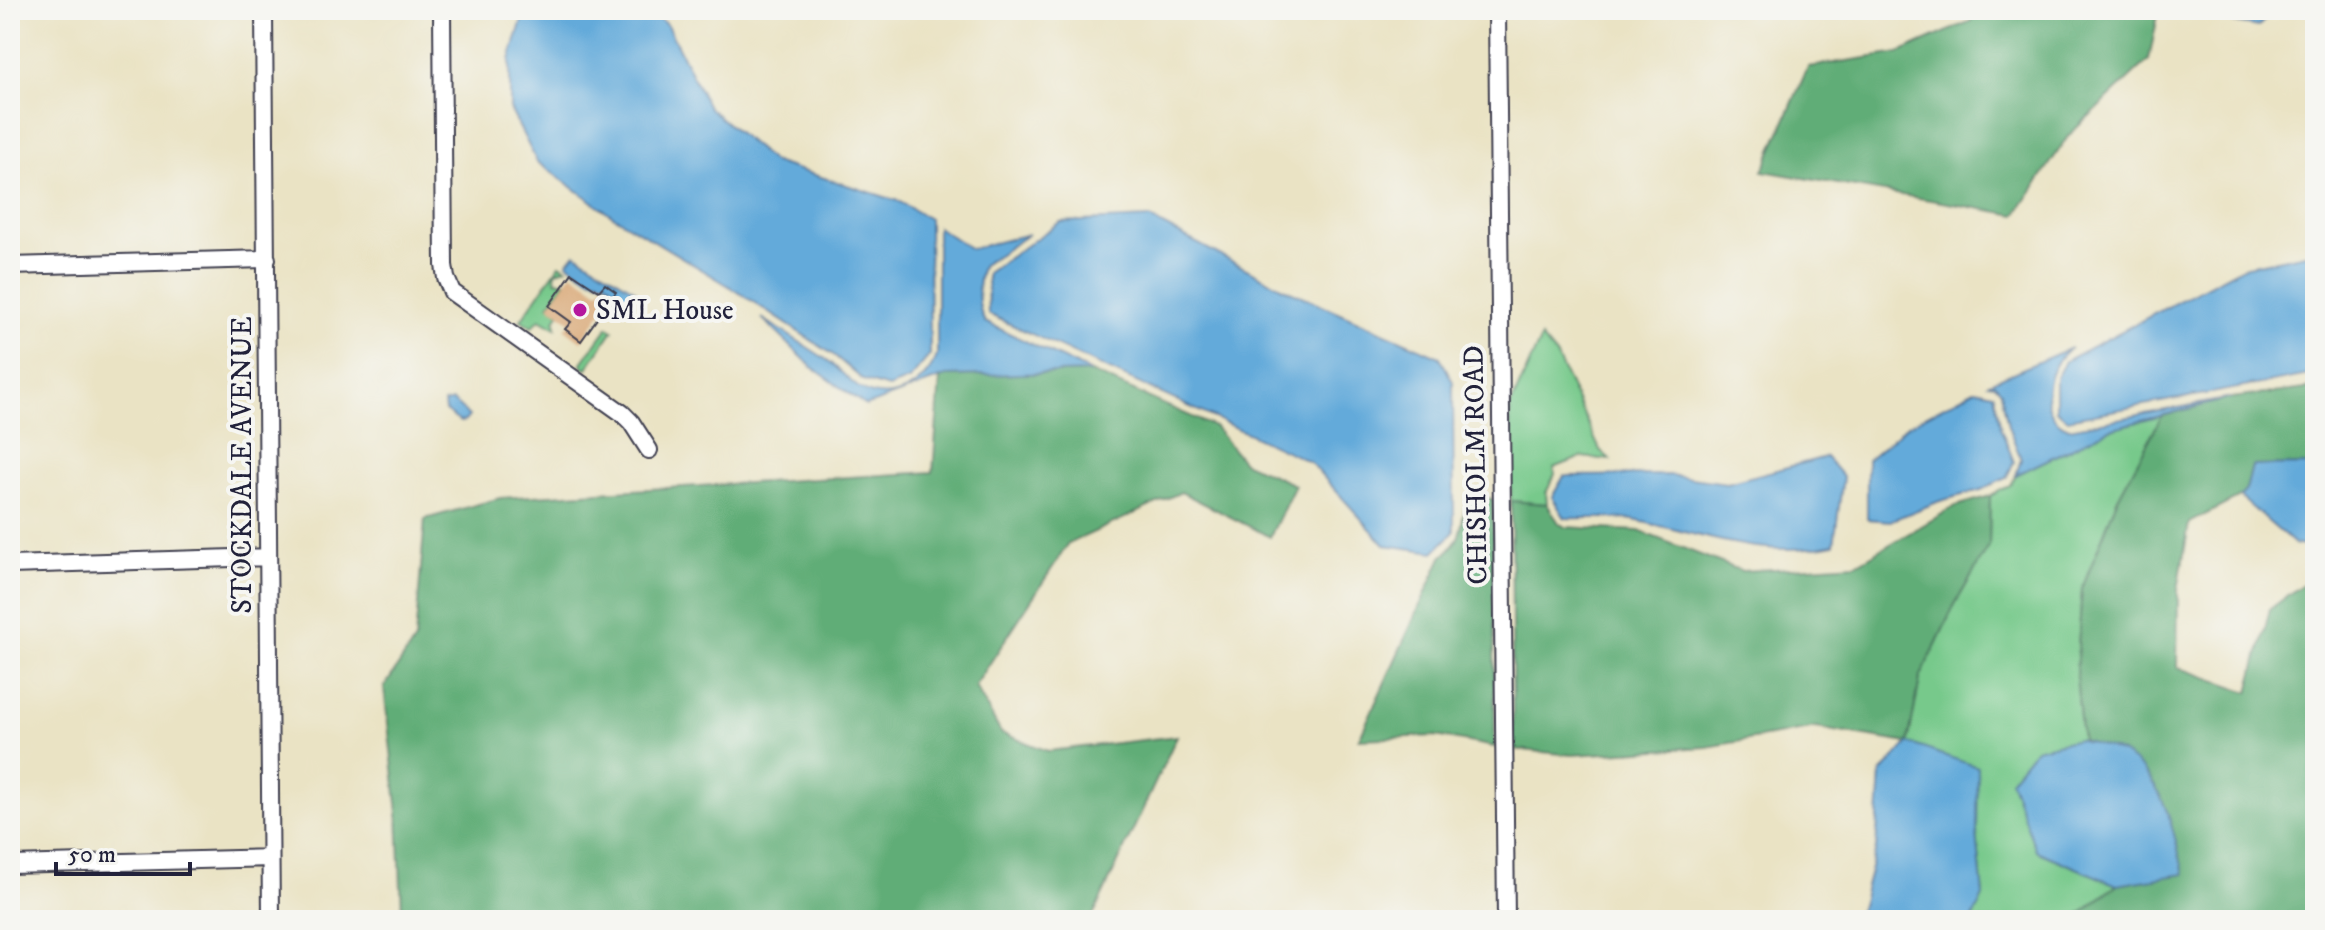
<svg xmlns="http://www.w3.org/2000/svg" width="2325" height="930" viewBox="0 0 2325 930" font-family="'IM FELL DW Pica',serif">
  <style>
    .green { fill: #77c98b; stroke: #4c7663; stroke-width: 2 }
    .forest { fill: #61ad77; stroke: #426859; stroke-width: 2 }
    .water { fill: #64aada; stroke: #43668a; stroke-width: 2 }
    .building { fill: #ddb388 }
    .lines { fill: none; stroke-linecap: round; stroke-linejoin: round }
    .street-casing { stroke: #403f50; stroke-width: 20 }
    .street { stroke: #fff; stroke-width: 16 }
    .poi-dot { fill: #b5179e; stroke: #f6f6f2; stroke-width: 3 }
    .labels { text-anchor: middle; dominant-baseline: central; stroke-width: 8; stroke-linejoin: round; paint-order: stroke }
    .poi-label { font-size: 28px; fill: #22223b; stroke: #f6f6f2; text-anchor: start }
    .street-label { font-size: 28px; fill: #22223b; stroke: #f6f6f2 }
  </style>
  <rect width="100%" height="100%" fill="#f6f6f2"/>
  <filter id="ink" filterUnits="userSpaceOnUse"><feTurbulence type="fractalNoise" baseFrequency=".0125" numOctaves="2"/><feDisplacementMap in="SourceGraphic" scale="16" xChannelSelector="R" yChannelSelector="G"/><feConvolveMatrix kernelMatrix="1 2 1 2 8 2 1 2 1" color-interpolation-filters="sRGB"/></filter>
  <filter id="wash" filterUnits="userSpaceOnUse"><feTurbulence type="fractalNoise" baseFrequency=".006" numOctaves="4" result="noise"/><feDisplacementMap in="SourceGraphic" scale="32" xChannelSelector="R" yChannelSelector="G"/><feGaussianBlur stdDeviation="1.8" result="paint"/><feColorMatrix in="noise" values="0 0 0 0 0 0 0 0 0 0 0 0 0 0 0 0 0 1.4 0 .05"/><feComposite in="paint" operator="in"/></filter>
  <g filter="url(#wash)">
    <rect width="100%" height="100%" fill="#eae3c4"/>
    <!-- green -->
    <path class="green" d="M 560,264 L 566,268 L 557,271 L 555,276 L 556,280 L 566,282 L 549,305 L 559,313 L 555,321 L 556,328 L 540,319 L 532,327 L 521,320 Z
      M 608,327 L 613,330 L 587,368 L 583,367 L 582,363 Z
      M 1541,338 L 1557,357 L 1600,450 L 1610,460 L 1582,457 L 1554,468 L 1555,474 L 1546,493 L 1547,504 L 1511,501 L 1510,407 Z
      M 2162,416 L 2117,500 L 2082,589 L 2076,675 L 2082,740 L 2035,749 L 2036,851 L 2117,885 L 2073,920 L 1972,920 L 1983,895 L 1977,833 L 1908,743 L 1920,678 L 1954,606 L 1989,546 L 1990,496 L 2009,486 L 2016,475 L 2110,429 Z"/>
    <!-- forest -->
    <path class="forest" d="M 1973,10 L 2159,10 L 2149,60 L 2069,135 L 2016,215 L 1763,171 L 1808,67 L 1899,53 L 1971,21 Z
      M 1091,372 L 1215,427 L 1243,462 L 1295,485 L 1270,537 L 1181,492 L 1068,544 L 975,686 L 1001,733 L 1048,751 L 1177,736 L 1091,920 L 465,920 L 402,912 L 398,813 L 384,688 L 415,640 L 425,519 L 500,498 L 933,472 L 940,379 L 946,376 Z
      M 2315,388 L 2315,465 L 2252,466 L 2246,490 L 2240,497 L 2189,523 L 2178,590 L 2177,667 L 2249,692 L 2270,609 L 2315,575 L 2315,920 L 2073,920 L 2117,885 L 2183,874 L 2123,754 L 2082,740 L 2076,675 L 2082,589 L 2117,500 L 2162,416 L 2231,398 Z
      M 1990,496 L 1989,546 L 1954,606 L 1920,678 L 1908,743 L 1816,728 L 1707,747 L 1572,755 L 1513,749 L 1511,501 L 1547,504 L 1559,523 L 1565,527 L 1639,531 L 1742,571 L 1856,564 L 1956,506 Z
      M 1469,497 L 1493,499 L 1495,747 L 1436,736 L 1359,739 L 1442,557 C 1468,535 1457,524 1469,497 Z"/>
    <!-- water -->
    <path class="water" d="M 525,10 L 648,10 L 667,25 L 708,107 L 773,162 L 898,201 L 929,219 L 930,355 L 909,380 L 888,388 L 863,380 L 835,356 L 729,286 L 613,216 L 537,162 L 510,109 L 510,60 Z
      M 2213,10 L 2274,10 L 2258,27 L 2231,22 Z
      M 1149,218 L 1281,287 L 1440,357 L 1453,382 L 1454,532 L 1434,552 L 1385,545 L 1310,462 L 988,314 L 987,273 L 1060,222 Z
      M 937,227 L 971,249 L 1029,234 L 983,265 C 976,280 977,309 985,322 L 1091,372 L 946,376 L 866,406 L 812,367 L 762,318 C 785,333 808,347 830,362 C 840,370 848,380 858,387 C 888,408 926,387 937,355 Z
      M 2315,252 L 2315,374 L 2067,419 L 2056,410 L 2056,378 L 2065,361 L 2243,267 Z
      M 575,253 L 635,290 L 625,305 L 615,299 L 619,292 L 607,282 L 589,278 L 567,263 Z
      M 2071,348 C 2046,363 2034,416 2069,428 L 2231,398 L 2110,429 L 2016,475 L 2021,459 L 2008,426 L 2001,391 L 1995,384 L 1989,383 Z
      M 1976,389 L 1994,393 L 2001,429 L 2014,462 L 2006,478 L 1981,490 L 1940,501 L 1890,521 L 1867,519 L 1867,460 L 1908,425 Z
      M 453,401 L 469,416 L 465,421 L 460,422 L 445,411 L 444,403 Z
      M 1826,457 L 1843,477 L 1834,544 C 1762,560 1703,534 1633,520 C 1612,516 1587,519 1565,518 L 1552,497 L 1564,476 L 1669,475 L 1727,483 Z
      M 2315,465 L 2315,548 L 2294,544 L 2240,497 L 2246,490 L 2252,466 Z
      M 2078,739 C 2093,744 2112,747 2125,755 C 2166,782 2173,830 2184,874 L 2117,885 L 2036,851 L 2010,780 L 2035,749 Z
      M 1908,743 L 1978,767 L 1977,833 L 1983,896 L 1972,920 L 1857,920 L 1876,849 L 1881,773 Z"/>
    <g id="blocks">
      <!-- building -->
      <path class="building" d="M 572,273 L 599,291 L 605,284 L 616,292 L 581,341 L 565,329 L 571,322 L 549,306 Z"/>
    </g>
  </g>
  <g filter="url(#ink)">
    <use href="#blocks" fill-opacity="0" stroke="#403f50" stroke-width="2"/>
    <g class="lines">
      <!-- street casing -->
      <g class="street-casing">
        <path id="street" d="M 264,10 L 271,920
          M 442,10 L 444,265 L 446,278 L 452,292 L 622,413 L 631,422 L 649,450
          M 1497,10 L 1506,920
          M 10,266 L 267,259
          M 10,565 L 268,557
          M 10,865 L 270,858"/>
      </g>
      <!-- street -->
      <use href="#street" class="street"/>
    </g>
  </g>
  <!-- markers -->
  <circle class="poi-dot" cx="580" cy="310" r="8"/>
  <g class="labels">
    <!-- poi labels -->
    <g class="poi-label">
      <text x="596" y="310">SML House</text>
    </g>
    <!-- street labels -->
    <g class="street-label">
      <text transform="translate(242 465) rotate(-90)">STOCKDALE AVENUE</text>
      <text transform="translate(1476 465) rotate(-91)">CHISHOLM ROAD</text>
    </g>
  </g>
  <!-- margin -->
  <rect width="2325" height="930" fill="none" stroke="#f6f6f2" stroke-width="40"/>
  <!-- scale -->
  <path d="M56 862v12h134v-12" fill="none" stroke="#22223b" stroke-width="4"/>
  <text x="68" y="862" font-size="24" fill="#22223b" stroke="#f6f6f2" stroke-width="6" paint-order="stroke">50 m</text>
</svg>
